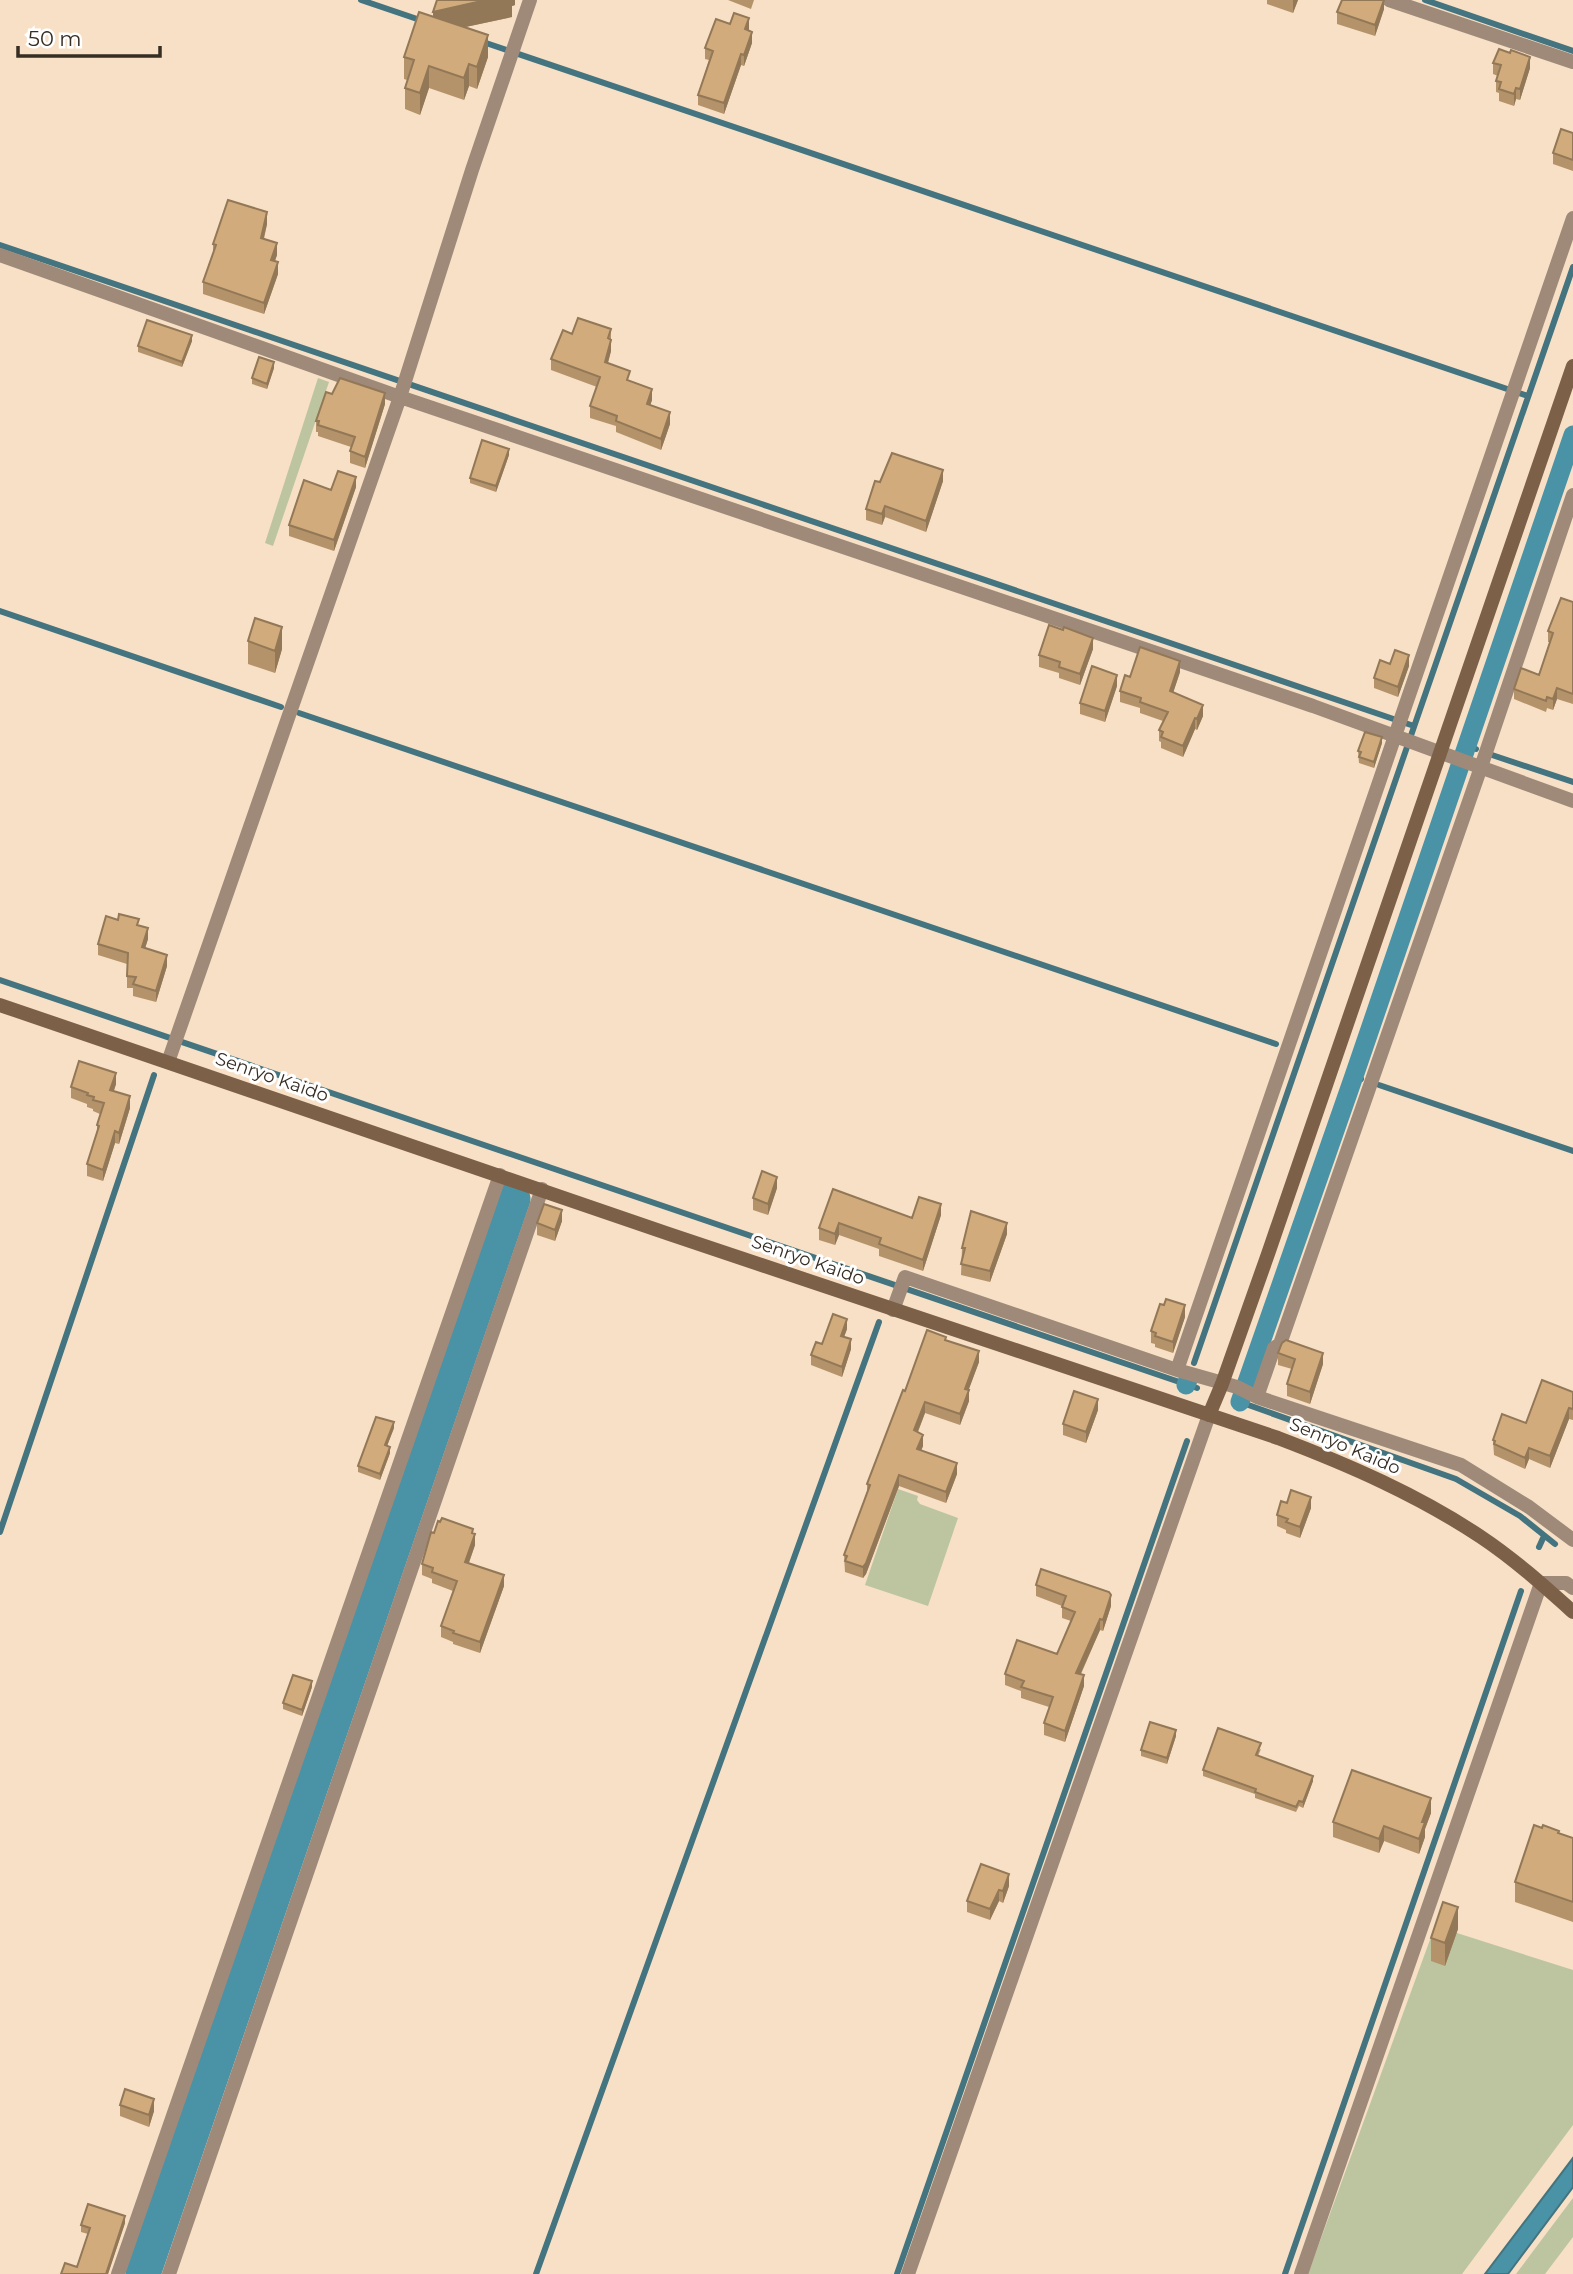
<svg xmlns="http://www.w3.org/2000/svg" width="1573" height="2274" viewBox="0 0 1573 2274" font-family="Montserrat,sans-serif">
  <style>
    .green { fill: #bcc5a0 }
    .water { fill: #4a92a6; stroke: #44747f; stroke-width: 2 }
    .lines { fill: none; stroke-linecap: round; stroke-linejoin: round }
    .stream { stroke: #44747f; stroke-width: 6 }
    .canal { stroke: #4a92a6; stroke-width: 19 }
    .river { stroke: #4a92a6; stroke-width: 35 }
    .street { stroke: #9f8a7a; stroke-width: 14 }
    .secondary { stroke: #7d6048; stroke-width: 14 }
    .wall { fill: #b4936b }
    .shaded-wall { fill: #927857 }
    .building { fill: #d1ab7c; stroke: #927857; stroke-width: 2 }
    .labels { text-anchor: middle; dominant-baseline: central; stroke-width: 6; stroke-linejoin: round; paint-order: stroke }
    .street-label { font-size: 18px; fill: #362d23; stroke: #fff }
  </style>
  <rect width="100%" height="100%" fill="#f7e0c5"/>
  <!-- green -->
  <path class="green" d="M 318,378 L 329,382 L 273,546 L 265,543 Z
    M 898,1489 L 918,1496 L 917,1500 L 920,1504 L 958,1518 L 928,1606 L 865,1585 Z
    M 1435,1926 L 1573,1970 L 1573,2125 L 1462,2274 L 1308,2274 Z
    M 1573,2198 L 1573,2237 L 1545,2274 L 1516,2274 Z"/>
  <!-- water -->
  <path class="water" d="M 1573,2158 L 1573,2187 L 1508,2274 L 1485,2274 Z"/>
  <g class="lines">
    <!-- stream -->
    <path class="stream" d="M 361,0 L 423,21
      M 1425,0 L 1573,51
      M 483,42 L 1528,396
      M 0,245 L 1414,726
      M 0,611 L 281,707
      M 299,713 L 1276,1044
      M 1466,746 L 1476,749
      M 1492,755 L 1573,782
      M 0,980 L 1197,1388
      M 1354,1076 L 1361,1079
      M 1379,1085 L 1573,1151
      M 1194,1363 L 1573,267
      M 1240,1402 L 1456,1479 L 1520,1516 L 1555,1544
      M 0,1532 L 154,1075
      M 1539,1547 L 1544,1536
      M 536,2274 L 879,1322
      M 897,2274 L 1187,1441
      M 1285,2274 L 1521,1591"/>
    <!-- canal -->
    <path class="canal" d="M 1186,1385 L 1188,1380
      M 1240,1402 L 1354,1076 L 1573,435"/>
    <!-- river -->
    <path class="river" d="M 143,2274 L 513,1199"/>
    <!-- street -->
    <path class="street" d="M 1389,0 L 1573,62
      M 0,255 L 400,397 L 1313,706 L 1573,801
      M 168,1062 L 400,397 L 472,170 L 530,0
      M 893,1310 L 905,1277 L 1177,1370 L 1237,1387 L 1257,1397 L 1274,1348 L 1280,1344 L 1481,767 L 1573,495
      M 1177,1370 L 1573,218
      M 1257,1397 L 1461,1465 L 1529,1507 L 1573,1540
      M 118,2274 L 500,1175
      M 169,2274 L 542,1189
      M 908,2274 L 1209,1415
      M 1301,2274 L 1541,1583 L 1566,1583 L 1573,1588"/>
    <!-- secondary -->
    <path class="secondary" d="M 0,1005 L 669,1234 L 1278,1438 C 1349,1465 1418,1495 1481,1537 C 1514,1559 1544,1586 1573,1612
      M 1209,1415 L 1222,1384 L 1268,1254 L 1573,366"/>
  </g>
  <!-- wall -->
  <path class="wall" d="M 515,0 L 515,5 L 512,6 L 512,17 L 465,27 L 488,57 L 477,89 L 469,86 L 464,100 L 429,88 L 420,115 L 405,109 L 405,88 L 407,80 L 404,79 L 404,57 L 433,17 Z
    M 728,0 L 754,0 L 751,9 Z
    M 1267,0 L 1298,0 L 1293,13 L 1267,4 Z
    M 1384,0 L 1384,9 L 1375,36 L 1337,24 L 1337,12 Z
    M 730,24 L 749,29 L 749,31 L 752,43 L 744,66 L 741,65 L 724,114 L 698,105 L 698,95 L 709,60 L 705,59 L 705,48 Z
    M 1493,63 L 1530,68 L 1520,100 L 1516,99 L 1514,106 L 1499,101 L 1499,93 L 1496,92 L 1496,81 L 1498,76 L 1493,74 Z
    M 1573,133 L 1573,171 L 1553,164 L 1553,153 Z
    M 267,224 L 264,239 L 277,255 L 275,261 L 278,274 L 264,314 L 203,294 L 203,282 L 213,254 L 213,244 Z
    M 611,329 L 611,351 L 608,363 L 652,400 L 650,405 L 670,424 L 661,450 L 616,432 L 616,426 L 590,418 L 590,406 L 597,387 L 551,370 L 551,359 Z
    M 192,341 L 182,367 L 138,352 L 138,346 Z
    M 274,368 L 267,389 L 252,384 L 252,378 Z
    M 332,394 L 385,404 L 365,468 L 350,463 L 350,451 L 351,447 L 318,436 L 318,432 L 316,432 L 316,421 Z
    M 509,455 L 496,492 L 470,483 L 470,478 Z
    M 943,481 L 926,532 L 885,517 L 882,525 L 866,520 L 866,509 L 880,482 Z
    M 356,487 L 334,551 L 289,536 L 289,525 L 331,490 Z
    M 1573,602 L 1573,704 L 1557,699 L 1553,710 L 1547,708 L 1546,712 L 1514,699 L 1514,689 L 1539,675 L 1550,642 L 1548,642 L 1548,631 Z
    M 248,641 L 282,649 L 275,673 L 248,664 Z
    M 1093,649 L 1080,685 L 1059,678 L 1059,673 L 1039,667 L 1039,655 Z
    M 1390,664 L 1409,666 L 1398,697 L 1374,688 L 1374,678 Z
    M 1180,672 L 1173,693 L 1203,716 L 1197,730 L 1195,729 L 1183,757 L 1161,748 L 1161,742 L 1159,741 L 1159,730 L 1163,721 L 1140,713 L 1140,708 L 1120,702 L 1120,691 L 1130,677 Z
    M 1117,686 L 1105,722 L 1080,714 L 1080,703 Z
    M 1382,743 L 1374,768 L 1359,763 L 1358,751 Z
    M 139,925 L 148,939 L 145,948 L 167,966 L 156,1002 L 133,996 L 133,988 L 127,988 L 127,964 L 98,955 L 98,944 Z
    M 116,1084 L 114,1091 L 130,1108 L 119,1144 L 115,1143 L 103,1181 L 87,1176 L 87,1164 L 97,1135 L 97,1125 L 100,1114 L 93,1111 L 93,1109 L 87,1107 L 87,1104 L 71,1098 L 71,1087 Z
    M 777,1188 L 768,1215 L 753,1210 L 753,1198 Z
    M 833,1189 L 912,1218 L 941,1215 L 923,1271 L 879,1256 L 879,1249 L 839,1235 L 835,1245 L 819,1240 L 819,1228 Z
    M 562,1221 L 555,1241 L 537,1235 L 537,1223 Z
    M 1007,1234 L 990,1282 L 961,1275 L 962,1248 Z
    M 1185,1317 L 1173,1353 L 1155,1347 L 1155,1344 L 1151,1343 L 1151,1331 Z
    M 847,1329 L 844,1337 L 851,1349 L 842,1377 L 811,1365 L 811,1355 L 822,1344 Z
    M 946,1340 L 979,1362 L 968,1390 L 969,1401 L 960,1425 L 925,1413 L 918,1432 L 923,1446 L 921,1451 L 957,1474 L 946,1503 L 899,1486 L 866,1574 L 863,1578 L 845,1572 L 844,1555 L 867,1492 L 867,1484 L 905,1391 Z
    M 1278,1353 L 1323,1364 L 1310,1404 L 1287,1396 L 1287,1384 L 1292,1369 L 1278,1365 Z
    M 1573,1392 L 1573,1420 L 1569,1419 L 1550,1468 L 1529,1459 L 1525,1469 L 1494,1455 L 1493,1440 L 1526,1423 Z
    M 1098,1410 L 1086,1443 L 1063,1435 L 1063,1424 Z
    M 394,1428 L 387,1446 L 390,1453 L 380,1480 L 358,1472 L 358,1466 Z
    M 1287,1503 L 1311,1508 L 1300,1538 L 1286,1533 L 1286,1530 L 1277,1526 L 1277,1515 Z
    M 434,1533 L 473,1533 L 475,1545 L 469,1563 L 504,1586 L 480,1653 L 453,1644 L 453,1642 L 441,1637 L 441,1626 L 453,1591 L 432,1583 L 432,1579 L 422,1575 L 422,1564 Z
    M 1036,1585 L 1111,1606 L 1103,1631 L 1100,1630 L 1081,1674 L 1084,1686 L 1065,1742 L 1044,1735 L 1044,1723 L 1049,1707 L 1021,1698 L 1021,1691 L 1005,1685 L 1005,1674 L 1057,1654 L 1071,1621 L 1062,1618 L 1062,1606 L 1036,1596 Z
    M 312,1687 L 302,1716 L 283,1709 L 283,1703 Z
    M 1176,1736 L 1167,1764 L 1141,1756 L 1141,1750 Z
    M 1261,1749 L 1258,1756 L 1313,1781 L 1303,1808 L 1299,1806 L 1296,1812 L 1255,1798 L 1255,1794 L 1203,1776 L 1203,1770 Z
    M 1431,1813 L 1425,1829 L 1425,1837 L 1419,1854 L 1384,1841 L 1379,1853 L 1333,1837 L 1333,1822 Z
    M 1559,1833 L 1573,1838 L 1573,1922 L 1515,1902 L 1515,1882 Z
    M 1009,1886 L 1003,1903 L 999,1901 L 990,1920 L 967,1912 L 967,1901 Z
    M 1458,1929 L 1445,1966 L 1431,1961 L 1431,1938 Z
    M 120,2105 L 154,2111 L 149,2127 L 120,2116 Z
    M 125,2223 L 108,2274 L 61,2274 L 77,2267 L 88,2234 L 81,2232 L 81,2225 Z"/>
  <!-- shaded-wall -->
  <path class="shaded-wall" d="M 486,0 L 515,0 L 515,5 L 512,6 L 512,17 L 433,34 L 433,12 Z
    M 1293,0 L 1298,0 L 1293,13 Z
    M 1384,0 L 1384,9 L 1375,36 L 1375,25 Z
    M 749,18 L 749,29 L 745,40 L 745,29 Z
    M 752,32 L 752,43 L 744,66 L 744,55 Z
    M 488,35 L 488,57 L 477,89 L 477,67 Z
    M 741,54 L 741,65 L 724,114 L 724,103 Z
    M 1530,57 L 1530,68 L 1520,100 L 1520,89 Z
    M 469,64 L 469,86 L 464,100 L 464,78 Z
    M 429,66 L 429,88 L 420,115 L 420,93 Z
    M 1516,88 L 1516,99 L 1514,106 L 1514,94 Z
    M 267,212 L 267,224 L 261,249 L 261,238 Z
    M 277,243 L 277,255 L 271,271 L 271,260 Z
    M 278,262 L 278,274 L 264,314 L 264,303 Z
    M 192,335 L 192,341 L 182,367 L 182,362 Z
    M 611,340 L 611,351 L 605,373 L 605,362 Z
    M 274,362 L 274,368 L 267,389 L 267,384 Z
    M 652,389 L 652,400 L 647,415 L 647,404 Z
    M 385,393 L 385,404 L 365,468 L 365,457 Z
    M 670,412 L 670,424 L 661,450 L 661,439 Z
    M 509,449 L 509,455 L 496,492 L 496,486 Z
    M 943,470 L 943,481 L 926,532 L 926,521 Z
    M 356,477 L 356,487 L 334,551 L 334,540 Z
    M 885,506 L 885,517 L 882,525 L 882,514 Z
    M 282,627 L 282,649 L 275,673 L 275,651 Z
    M 1093,638 L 1093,649 L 1080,685 L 1080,674 Z
    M 1409,655 L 1409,666 L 1398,697 L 1398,687 Z
    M 1180,661 L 1180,672 L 1170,702 L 1170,691 Z
    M 1117,675 L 1117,686 L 1105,722 L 1105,711 Z
    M 1557,688 L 1557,699 L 1553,710 L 1553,699 Z
    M 1203,705 L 1203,716 L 1197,730 L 1197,719 Z
    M 1195,718 L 1195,729 L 1183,757 L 1183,746 Z
    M 1382,737 L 1382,743 L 1374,768 L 1374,762 Z
    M 148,928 L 148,939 L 142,958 L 142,947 Z
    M 167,955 L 167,966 L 156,1002 L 156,991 Z
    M 116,1073 L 116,1084 L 110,1101 L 110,1090 Z
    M 130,1096 L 130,1108 L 119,1144 L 119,1133 Z
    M 115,1131 L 115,1143 L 103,1181 L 103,1170 Z
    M 777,1177 L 777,1188 L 768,1215 L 768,1204 Z
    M 941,1204 L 941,1215 L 923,1271 L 923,1260 Z
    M 562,1210 L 562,1221 L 555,1241 L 555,1230 Z
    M 839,1223 L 839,1235 L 835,1245 L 835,1234 Z
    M 1007,1223 L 1007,1234 L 990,1282 L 990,1271 Z
    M 1185,1305 L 1185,1317 L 1173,1353 L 1173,1342 Z
    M 847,1319 L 847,1329 L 841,1345 L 841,1336 Z
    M 851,1339 L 851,1349 L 842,1377 L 842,1367 Z
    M 979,1351 L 979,1362 L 965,1400 L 965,1389 Z
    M 1323,1353 L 1323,1364 L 1310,1404 L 1310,1392 Z
    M 969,1390 L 969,1401 L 960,1425 L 960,1414 Z
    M 1098,1399 L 1098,1410 L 1086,1443 L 1086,1432 Z
    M 925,1402 L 925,1413 L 914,1441 L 914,1430 Z
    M 1569,1408 L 1569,1419 L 1550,1468 L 1550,1456 Z
    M 394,1422 L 394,1428 L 385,1451 L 385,1445 Z
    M 923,1435 L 923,1446 L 917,1460 L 917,1449 Z
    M 390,1447 L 390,1453 L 380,1480 L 380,1474 Z
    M 1529,1448 L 1529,1459 L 1525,1469 L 1525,1458 Z
    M 957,1463 L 957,1474 L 946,1503 L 946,1492 Z
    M 899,1475 L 899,1486 L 866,1574 L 863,1578 L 863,1567 Z
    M 1311,1497 L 1311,1508 L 1300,1538 L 1300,1527 Z
    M 473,1529 L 473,1539 L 475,1534 L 475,1545 L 465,1573 L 465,1562 Z
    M 504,1575 L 504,1586 L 480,1653 L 480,1642 Z
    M 1111,1595 L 1111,1606 L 1103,1631 L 1103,1620 Z
    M 1100,1619 L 1100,1630 L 1076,1684 L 1076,1673 Z
    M 1084,1675 L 1084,1686 L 1065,1742 L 1065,1731 Z
    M 312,1681 L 312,1687 L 302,1716 L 302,1710 Z
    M 1176,1730 L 1176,1736 L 1167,1764 L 1167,1758 Z
    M 1313,1776 L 1313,1781 L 1303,1808 L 1303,1802 Z
    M 1431,1798 L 1431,1813 L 1425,1829 L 1425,1837 L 1419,1854 L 1419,1839 L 1422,1822 Z
    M 1384,1826 L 1384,1841 L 1379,1853 L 1379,1839 Z
    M 1009,1874 L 1009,1886 L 1003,1903 L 1003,1891 Z
    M 999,1890 L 999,1901 L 990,1920 L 990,1909 Z
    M 1458,1907 L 1458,1929 L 1445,1966 L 1445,1943 Z
    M 154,2099 L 154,2111 L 149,2127 L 149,2115 Z
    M 125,2216 L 125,2223 L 108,2274 L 106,2274 Z"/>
  <!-- building -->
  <path class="building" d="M 437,0 L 486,0 L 433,12 Z
    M 1342,0 L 1384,0 L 1375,25 L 1337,12 Z
    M 419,12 L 488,35 L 477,67 L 469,64 L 464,78 L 429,66 L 420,93 L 405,88 L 414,60 L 404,57 Z
    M 734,13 L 749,18 L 745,29 L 752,32 L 744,55 L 741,54 L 724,103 L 698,95 L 713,51 L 705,48 L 716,19 L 730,24 Z
    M 1499,49 L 1510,53 L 1511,50 L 1530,57 L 1520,89 L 1516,88 L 1514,94 L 1499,89 L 1501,82 L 1496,81 L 1501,65 L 1493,63 Z
    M 1561,129 L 1573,133 L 1573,160 L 1553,153 Z
    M 228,200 L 267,212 L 261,238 L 277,243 L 271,260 L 278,262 L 264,303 L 203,282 L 216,245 L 213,244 Z
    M 578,318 L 611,329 L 608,338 L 611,340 L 605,362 L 630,371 L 627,380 L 652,389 L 647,404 L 670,412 L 661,439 L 616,421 L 617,416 L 590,406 L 600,377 L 551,359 L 563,330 L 572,334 Z
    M 147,320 L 192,335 L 182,362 L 138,346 Z
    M 259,357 L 274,362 L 267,384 L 252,378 Z
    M 340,378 L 385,393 L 365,457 L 350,451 L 355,437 L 318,425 L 319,421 L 316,421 L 326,392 L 332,394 Z
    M 482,440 L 509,449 L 496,486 L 470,478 Z
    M 892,453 L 943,470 L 926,521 L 885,506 L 882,514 L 866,509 L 875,481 L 880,482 Z
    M 338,471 L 356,477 L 334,540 L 289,525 L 304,480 L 331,490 Z
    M 1561,598 L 1573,602 L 1573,694 L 1557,688 L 1553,699 L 1547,697 L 1546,701 L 1514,689 L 1521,668 L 1539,675 L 1553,633 L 1548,631 Z
    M 255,618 L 282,627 L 275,651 L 248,641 Z
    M 1049,625 L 1063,630 L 1064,627 L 1093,638 L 1080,674 L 1059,667 L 1060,662 L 1039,655 Z
    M 1140,647 L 1180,661 L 1170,691 L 1203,705 L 1197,719 L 1195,718 L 1183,746 L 1161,737 L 1163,732 L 1159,730 L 1168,712 L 1140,702 L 1141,698 L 1120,691 L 1125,675 L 1130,677 Z
    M 1395,650 L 1409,655 L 1398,687 L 1374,678 L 1380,660 L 1390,664 Z
    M 1092,666 L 1117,675 L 1105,711 L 1080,703 Z
    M 1365,732 L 1382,737 L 1374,762 L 1359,757 L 1361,752 L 1358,751 Z
    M 119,914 L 139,919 L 137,925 L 148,928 L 142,947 L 167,955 L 156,991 L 133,984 L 136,977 L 127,976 L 128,953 L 98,944 L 106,916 L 118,920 Z
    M 79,1061 L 116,1073 L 110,1090 L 130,1096 L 119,1133 L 115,1131 L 103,1170 L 87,1164 L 99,1126 L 97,1125 L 104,1103 L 93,1100 L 94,1097 L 87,1095 L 88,1093 L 71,1087 Z
    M 762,1171 L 777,1177 L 768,1204 L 753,1198 Z
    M 833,1189 L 912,1218 L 919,1197 L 941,1204 L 923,1260 L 879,1244 L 881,1238 L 839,1223 L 835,1234 L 819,1228 Z
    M 544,1204 L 562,1210 L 555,1230 L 537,1223 Z
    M 971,1211 L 1007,1223 L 990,1271 L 961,1264 L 965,1248 L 962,1248 Z
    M 1166,1299 L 1185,1305 L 1173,1342 L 1155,1336 L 1156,1333 L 1151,1331 L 1160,1304 L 1164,1305 Z
    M 833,1314 L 847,1319 L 841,1336 L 851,1339 L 842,1367 L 811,1355 L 816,1342 L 822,1344 Z
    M 927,1330 L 946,1337 L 945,1340 L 979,1351 L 965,1389 L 969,1390 L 960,1414 L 925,1402 L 914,1430 L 923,1435 L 917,1449 L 957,1463 L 946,1492 L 899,1475 L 866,1563 L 863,1567 L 845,1561 L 847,1556 L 844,1555 L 870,1485 L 867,1484 L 903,1390 L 905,1391 Z
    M 1286,1340 L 1323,1353 L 1310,1392 L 1287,1384 L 1295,1359 L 1278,1353 L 1282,1343 Z
    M 1542,1380 L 1573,1392 L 1573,1409 L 1569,1408 L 1550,1456 L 1529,1448 L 1525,1458 L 1494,1444 L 1495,1441 L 1493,1440 L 1502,1414 L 1526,1423 Z
    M 1074,1391 L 1098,1399 L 1086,1432 L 1063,1424 Z
    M 376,1417 L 394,1422 L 385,1445 L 390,1447 L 380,1474 L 358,1466 Z
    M 1291,1490 L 1311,1497 L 1300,1527 L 1286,1522 L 1288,1519 L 1277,1515 L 1281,1501 L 1287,1503 Z
    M 442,1518 L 473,1529 L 472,1533 L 475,1534 L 465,1562 L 504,1575 L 480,1642 L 453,1633 L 454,1631 L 441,1626 L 457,1581 L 432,1572 L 433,1568 L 422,1564 L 431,1532 L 434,1533 L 438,1521 L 440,1522 Z
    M 1041,1569 L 1109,1592 L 1111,1595 L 1103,1620 L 1100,1619 L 1076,1673 L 1084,1675 L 1065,1731 L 1044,1723 L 1053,1697 L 1021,1687 L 1024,1681 L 1005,1674 L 1017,1640 L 1057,1654 L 1075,1612 L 1062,1607 L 1066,1596 L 1036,1585 Z
    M 293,1675 L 312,1681 L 302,1710 L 283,1703 Z
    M 1150,1722 L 1176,1730 L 1167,1758 L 1141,1750 Z
    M 1218,1728 L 1261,1743 L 1256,1755 L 1313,1776 L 1303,1802 L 1299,1801 L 1296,1807 L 1255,1792 L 1256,1789 L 1203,1770 Z
    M 1352,1770 L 1431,1798 L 1422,1822 L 1425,1822 L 1419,1839 L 1384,1826 L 1379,1839 L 1333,1822 Z
    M 1534,1825 L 1542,1828 L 1543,1825 L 1559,1831 L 1558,1833 L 1573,1838 L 1573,1902 L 1515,1882 Z
    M 981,1864 L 1009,1874 L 1003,1891 L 999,1890 L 990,1909 L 967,1901 Z
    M 1443,1902 L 1458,1907 L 1445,1943 L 1431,1938 Z
    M 125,2089 L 154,2099 L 149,2115 L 120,2105 Z
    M 88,2204 L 125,2216 L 106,2274 L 61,2274 L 65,2263 L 77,2267 L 90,2228 L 81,2225 Z"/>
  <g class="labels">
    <!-- street labels -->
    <g class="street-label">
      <text transform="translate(272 1077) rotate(19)">Senryo Kaido</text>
      <text transform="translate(808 1260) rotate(19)">Senryo Kaido</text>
      <text transform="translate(1345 1446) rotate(23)">Senryo Kaido</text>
    </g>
  </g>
  <!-- scale -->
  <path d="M18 46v10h142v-10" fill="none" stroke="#362d23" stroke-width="3.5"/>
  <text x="28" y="46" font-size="21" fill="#362d23" stroke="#ffffff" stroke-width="5" paint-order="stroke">50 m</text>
</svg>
